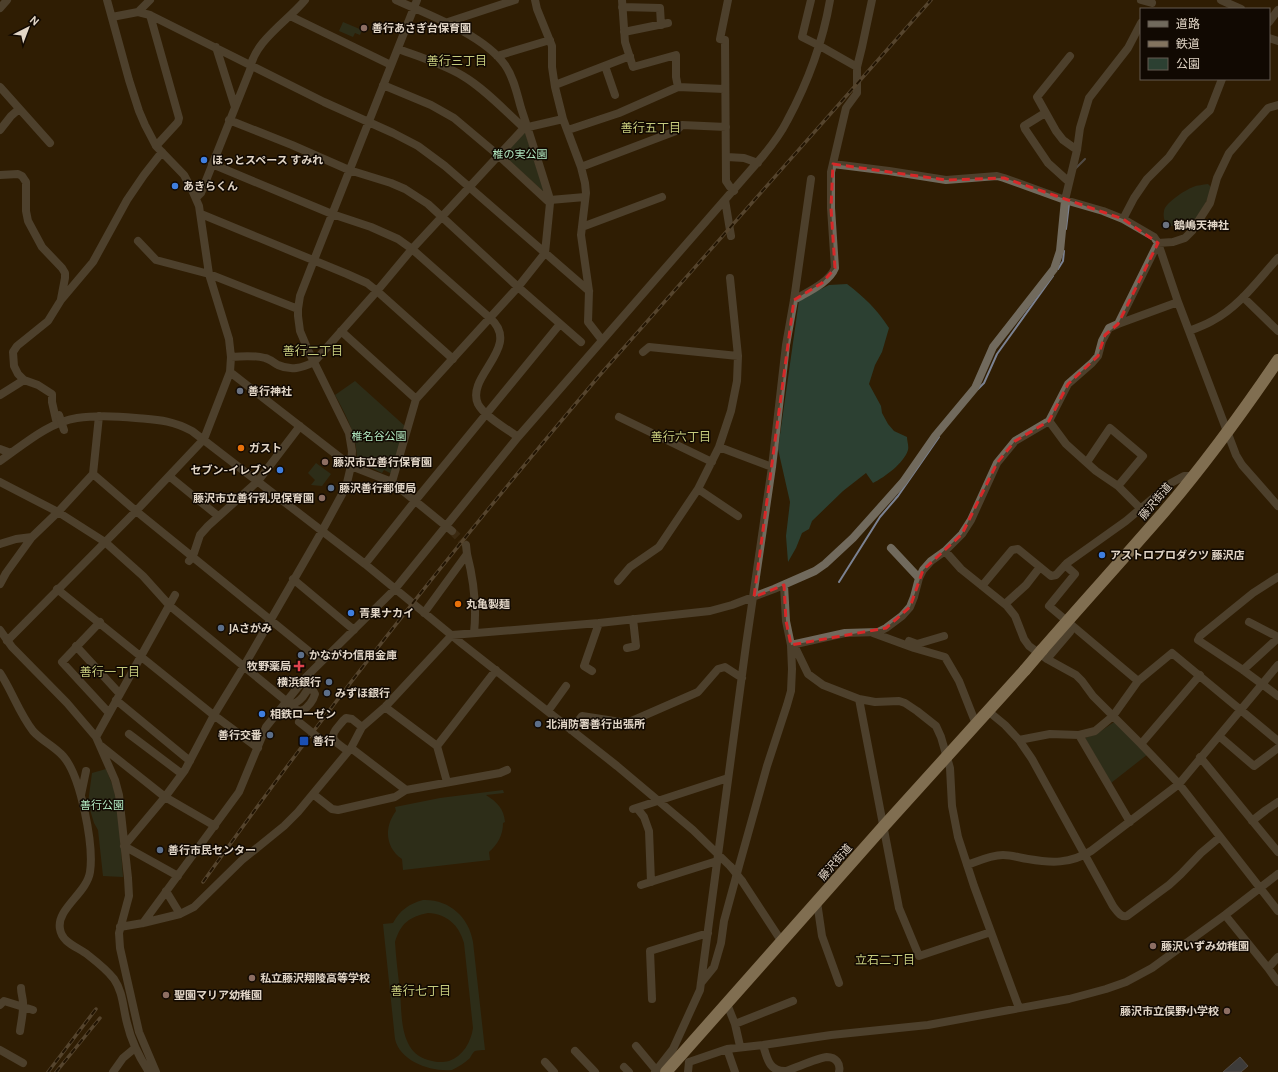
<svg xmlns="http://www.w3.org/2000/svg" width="1278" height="1072" viewBox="0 0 1278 1072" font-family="Cabin,'Noto Sans JP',sans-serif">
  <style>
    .green { fill: #2c4032; fill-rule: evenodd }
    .water { fill: #4f5f7b; stroke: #7b8292 }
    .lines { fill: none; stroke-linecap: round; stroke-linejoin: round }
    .stream { stroke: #7b8292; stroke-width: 2 }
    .minor-tunnel { stroke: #4a3920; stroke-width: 8; stroke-dasharray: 8 4; stroke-linecap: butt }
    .minor { stroke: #716a5d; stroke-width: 8 }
    .highway { stroke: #e3d0af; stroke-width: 12 }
    .rail-casing { stroke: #83745f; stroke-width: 3.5 }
    .rail { stroke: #110902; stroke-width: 2; stroke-dasharray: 6; stroke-linecap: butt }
    .minor-bridge { stroke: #716a5d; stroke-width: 8 }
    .highway-bridge { stroke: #e3d0af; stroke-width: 12 }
    .marked { fill: none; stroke: #d62828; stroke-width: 3; stroke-dasharray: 8 5; stroke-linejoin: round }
    .education-dot { fill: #8d6e63; stroke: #110902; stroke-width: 1.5 }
    .shop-dot { fill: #3f7fe0; stroke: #110902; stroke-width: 1.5 }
    .worship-dot { fill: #6b7280; stroke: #110902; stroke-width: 1.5 }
    .food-dot { fill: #e8710a; stroke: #110902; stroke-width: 1.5 }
    .service-dot { fill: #5c6f8a; stroke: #110902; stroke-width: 1.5 }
    .health-dot { fill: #e0444e; stroke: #110902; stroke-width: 1.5 }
    .transit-dot { fill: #1a4fb4; stroke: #110902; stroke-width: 1.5 }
    .labels { text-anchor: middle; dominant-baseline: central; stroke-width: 3; stroke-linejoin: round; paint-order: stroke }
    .poi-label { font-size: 11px; font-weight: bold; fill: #e1d5c6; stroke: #110902; text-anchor: start }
    .park-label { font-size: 11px; fill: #b3ebc3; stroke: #110902 }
    .street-label { font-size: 11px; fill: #e1d5c6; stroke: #110902 }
    .neighbourhood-label { font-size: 12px; fill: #c6cb7d; stroke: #110902 }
  </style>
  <rect width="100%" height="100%" fill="#2f1d03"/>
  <!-- green -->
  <path class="green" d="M 343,22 L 362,30 L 360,35 L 355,33 L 353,37 L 339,31 Z
    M 525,132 L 545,193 L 503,155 Z
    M 1208,184 L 1213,189 L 1197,219 L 1177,226 L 1168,226 C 1164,221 1163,217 1164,211 C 1165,203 1185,190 1193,187 C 1197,185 1203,185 1208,184 Z
    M 847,284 C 864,297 877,309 889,328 L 882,352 L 875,365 L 869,384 L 881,406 L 882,413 L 888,424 L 894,431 L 907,437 C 907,441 909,446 908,450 C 904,463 885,477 873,483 L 866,473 L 843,491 L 812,521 L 809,529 L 802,533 L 796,548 L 788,562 L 786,536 L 790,502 L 778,449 L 799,300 L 829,285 Z
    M 355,381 L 406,427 L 392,474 L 384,470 L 382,473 L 357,461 C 357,435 347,417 335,395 Z
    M 316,463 L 331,474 L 322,486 L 311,485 L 315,480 L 308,473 Z
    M 1117,720 L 1148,754 L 1111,783 L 1085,738 L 1098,733 Z
    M 106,769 L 114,789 L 119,822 L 123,877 L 103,876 L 98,830 L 94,823 L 88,803 L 92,773 Z
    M 503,790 L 504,793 L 486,795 C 497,802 504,809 505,822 L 503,823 C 503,835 498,844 489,852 L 490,860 L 403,870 L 402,859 C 385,847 384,827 396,811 L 395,807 L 440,798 Z
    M 423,900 C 449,899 469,917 473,942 L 485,1050 C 482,1050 478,1050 475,1051 C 473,1052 471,1056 470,1058 C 465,1063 458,1067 452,1070 C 430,1072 400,1061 395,1039 L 383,924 L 393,923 C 400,910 409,904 423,900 ZM 428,913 C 447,914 459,925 464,943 L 473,1028 C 471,1042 463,1056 449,1061 C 441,1063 435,1062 428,1060 C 399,1052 402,1014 400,991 C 398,975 396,958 395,942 C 401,923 409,917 428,913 Z"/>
  <!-- water -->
  <path class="water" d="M 1240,1057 L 1248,1066 L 1241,1072 L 1223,1072 Z"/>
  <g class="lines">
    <!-- stream -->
    <path class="stream" d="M 1076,168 L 1085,159
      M 1066,229 L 1069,204
      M 1058,269 L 1063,261 L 1064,251
      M 978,389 L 984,383 L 997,354 L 1053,276
      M 839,582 L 880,517 L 898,496 L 939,437"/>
    <!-- minor-tunnel -->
    <path class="minor-tunnel" d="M 452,531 L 466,545"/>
    <!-- minor -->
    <path class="minor" d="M 535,0 L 537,9 L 552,46 L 552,67 L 555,87 L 563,119 L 581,167 L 585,183 L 586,193 L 581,235 L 589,291 L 588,322 L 602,340
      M 622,0 L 625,42 L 633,67 L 676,55 L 676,77 L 678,87
      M 728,0 L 720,39 L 725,40 L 726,181 L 730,187 L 734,191
      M 1141,0 L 1152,3
      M 1221,0 L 1241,9
      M 622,7 L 660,8 L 661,25
      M 0,8 L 7,0
      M 138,12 L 150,0
      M 150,15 L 179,118 L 178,122 L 156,146
      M 290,16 L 391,65
      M 112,17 L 138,12 L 150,15 L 324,102 L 393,133 L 418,146 L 445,166 L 589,291
      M 1269,22 L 1278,10
      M 445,23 L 515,0
      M 624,32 L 668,23
      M 1269,38 L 1278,41
      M 216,47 L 235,107
      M 398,49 C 420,57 443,64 463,76 C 485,89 505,111 524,128
      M 497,56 L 550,40
      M 1070,56 L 1037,97 L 1056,131 L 1063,140 L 1077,150
      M 605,66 L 615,95
      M 857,67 L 862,47 L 872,0
      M 383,85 L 431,105 L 454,118 L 498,155 L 550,203
      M 555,85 L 630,56
      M 0,87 L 50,143
      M 1045,113 L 1024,126 L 1025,129 L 1048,163 L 1069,182
      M 229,120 L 292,145 L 349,170 L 391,183 L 405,189 L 428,204 L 518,287 L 581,342
      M 0,130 L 11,116 L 19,109
      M 568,130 L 619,113 L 678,87 L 724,89
      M 727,157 L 744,158 L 758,163
      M 212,164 L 332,214 L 371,227 L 398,239 L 412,249 L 490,318 C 523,347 465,376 478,404 C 484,416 507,429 518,437
      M 833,164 L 889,171 L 946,180 L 997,176 L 1004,178 L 1065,200 L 1103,211 L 1123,219 L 1154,237 L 1158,243 L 1178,302 L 1236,455 L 1242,465 L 1278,506
      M 581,167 L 676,131 L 682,125 L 726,127
      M 0,175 L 18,174 L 22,176 L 26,182 L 26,211 L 28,221 L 42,247 L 62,268 L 65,273 L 65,278 L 61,299
      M 196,198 L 201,193 L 250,70 C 253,42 288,21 305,0
      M 550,200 L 585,197
      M 725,200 L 731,236
      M 201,214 L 347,274 L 367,283 L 377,291 L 453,359
      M 1123,219 L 1134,198 L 1147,179 L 1169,157 L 1185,134 L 1210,110 L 1222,79
      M 582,227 L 662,197
      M 138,241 L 156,260 L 209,274 L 298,309
      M 1243,297 L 1278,331
      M 794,300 C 807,292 829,283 835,268 L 831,208 L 831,172 L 846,108 L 857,93 L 857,67 L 820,46 L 802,37 L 811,0
      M 1118,324 L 1158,243 L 1173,242 L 1185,238 L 1192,231 L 1210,203 L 1217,178 L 1229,153 L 1268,108 L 1278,105
      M 341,331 L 416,399
      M 1189,331 C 1197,328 1205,325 1212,321 C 1239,307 1258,280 1278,258
      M 643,352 L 649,347 L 738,356
      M 231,357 C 242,356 254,355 265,358 C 270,359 274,363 278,365 C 291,371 302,368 314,362 L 377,291 L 412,249 L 524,128 L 563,119
      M 230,372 L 351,466 L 392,482 L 452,531
      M 0,395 L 24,380
      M 619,417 L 712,462
      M 1049,421 L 1066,444 L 1096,471 L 1118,486 L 1140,508
      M 57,424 L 52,402 L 52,394 L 38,385 L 24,380 L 18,374 L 14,366 L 13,352 L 17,346 L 48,321 L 61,300 L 93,262 L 127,200 L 144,175 L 162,152
      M 719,447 L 772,467
      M 0,449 L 11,453
      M 0,461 C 23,445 49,422 77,418 C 97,415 116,416 136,418 C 158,420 171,420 192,431 L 365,564 L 461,643 L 617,766 L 693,830 L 731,867
      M 1087,462 L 1110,428 L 1143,456 L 1118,486
      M 93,474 L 136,511 L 321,661
      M 169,476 L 218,516
      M 0,482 L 58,512 L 105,542 L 143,576 L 170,606 L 297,710 L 302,711 C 308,707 313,701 315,694 L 306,677
      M 392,482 L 416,399 L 518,287 L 545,253 L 550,203 L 549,196 C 540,167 531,138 521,108 C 517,94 514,78 505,65 C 484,35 429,15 396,0
      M 698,489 L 738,516
      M 0,544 L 16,539 L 32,537
      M 466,545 L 467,554
      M 891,548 L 919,578
      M 945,551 L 961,569 L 1007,606 L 1015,616 L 1024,639 L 1029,646 L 1047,659 L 1076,675 L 1082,681 L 1093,696 L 1141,744 L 1179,784 L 1278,911
      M 189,561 L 193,556 L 200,535 L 208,526 L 258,481 L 300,426
      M 365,564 L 415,501 L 560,324
      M 1065,565 L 1075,574 L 1049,606 L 1138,681
      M 1278,577 L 1253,593 L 1200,636 L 1198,640 L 1243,670 L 1278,696
      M 293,579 L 354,630
      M 618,581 L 630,567 L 659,547 L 698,489 L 719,447 L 731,411 L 737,381 L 738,356 L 730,278
      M 0,584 L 6,573 L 32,537 L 58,512 L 93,474 L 99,416
      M 982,586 L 1012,550 L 1018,549 L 1051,576 L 1056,575 L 1067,563 L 1126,521 L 1171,483 L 1184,476 L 1194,476
      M 57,589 L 211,713 L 258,748
      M 1005,604 L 1026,585 L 1040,567
      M 424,613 L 467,554 C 474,581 477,605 474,633
      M 100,622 L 62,662 L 109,713
      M 1249,622 L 1278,637
      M 0,630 L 12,647 L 67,703 L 96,737 L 115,780 L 119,795 L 128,878 L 129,896 L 119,933 L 120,948 L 139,1032 L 156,1072
      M 873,633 L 914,648 L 945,657 L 959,681 L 976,724
      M 7,641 L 136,511 L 204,439 L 230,372 L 231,357 L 229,339 L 209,274 L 199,206 L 192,190 L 184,175 L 156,146 L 145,125 L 139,111 L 129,80 L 107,0
      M 909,641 L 917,644 L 944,636
      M 791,645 L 845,633 L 878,632 L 886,628 L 902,616 L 910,607 L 914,597 L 919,578 L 923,570 L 931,561 L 945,551 L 962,534 L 971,520 L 997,463 L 1015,441 L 1049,421 L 1068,384 L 1092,363 L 1098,356 L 1102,341 L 1109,328 L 1118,324 L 1178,302
      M 794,645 L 808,674 L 823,685 L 859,699 L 875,702 L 899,701 L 905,703 L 917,711 L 936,726 L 941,737 L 950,768 L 952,806 L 958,837 L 974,886 L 1019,1008
      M 76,646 L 119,693
      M 627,648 L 636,646 L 633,619
      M 1047,659 L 1070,632 L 1064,625
      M 1243,670 L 1278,638
      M 592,671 L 584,666 L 599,623
      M 0,673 C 12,691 19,713 33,731 C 42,741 54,746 63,756 C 81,776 94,846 90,872 C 87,893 56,909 60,929 C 62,943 78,947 88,955 C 97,962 107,970 114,979 C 123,992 123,1008 127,1023 C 131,1040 139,1057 149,1072
      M 859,699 L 899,908 L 919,956 L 991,932
      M 116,700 L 190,761
      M 290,704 C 300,704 307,692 310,684
      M 385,707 L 437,746 L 447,782
      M 548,711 L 566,686
      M 988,711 L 1005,725 L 1019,740 L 1050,734 L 1079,735 L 1095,731 L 1113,716 L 1138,681 L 1172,653 L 1278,741
      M 571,730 L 582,716 L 627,723 L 698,692 L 718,669 L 725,667 L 742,678
      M 129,734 L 182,774
      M 1079,735 L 1130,822
      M 1219,736 L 1254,766 L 1278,748
      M 96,737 L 175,595
      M 1019,740 L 1032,759 L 1113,906 C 1117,911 1121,918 1127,916 L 1169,885 L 1181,874 L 1201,853 L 1220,837
      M 1141,744 L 1200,675
      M 101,746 L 165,797 L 215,826
      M 437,746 L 496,670
      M 351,748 L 406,790
      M 348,751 C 339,744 327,740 337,728 C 340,725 342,721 346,718 L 352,719 L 362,727
      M 1200,757 L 1278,852
      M 313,794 L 332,809 L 338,810 L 395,797 L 406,790 L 500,773 L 507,770
      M 81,795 L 86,771
      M 637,808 L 644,817 L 649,831 L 651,882
      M 633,809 L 728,778
      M 1252,821 L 1266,810 L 1278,802
      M 967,865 C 978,861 991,855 1003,855 C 1012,855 1020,858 1028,859 C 1051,863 1070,864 1091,851 L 1179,784 L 1278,665
      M 178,876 L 124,846 L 165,797 L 185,770 L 214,715 L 244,666 L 322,531 L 346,487 L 351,466 L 352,451 L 349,433 L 308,350 L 300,331 L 298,316 L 298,309 L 300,296 L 314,260 L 417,0
      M 742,881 L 782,942
      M 641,885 L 717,861
      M 166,891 L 180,914
      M 817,902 L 822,936 L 839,983
      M 1225,915 L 1268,968 L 1278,957
      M 143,923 L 239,792 L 266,727 L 306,677 L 395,589 L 518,437 L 763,156 C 772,145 781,133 787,121 C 807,84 823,41 830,0
      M 120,927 L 143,923 L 180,914 L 194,907 L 242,860 L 284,826 L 298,812 L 351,748 L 362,727 L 385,707 L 452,635 L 599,623 L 710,611 L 732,605 L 774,589 L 815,571 L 825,564 L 853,538 L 903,482 L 935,436 L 975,388 L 993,347 L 1054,269 L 1060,251 L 1065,200 L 1077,150 L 1080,128 L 1089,98 L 1128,48 L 1141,23
      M 1268,968 L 1278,982
      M 701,983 L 714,967 L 721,943 L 724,921 L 739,866 L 767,766 L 787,705 L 791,691 L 792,669 L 791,645 L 786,621 L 784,585
      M 652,999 L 650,951 L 708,933
      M 727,1004 L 735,1024 L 740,1046
      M 0,1005 L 4,1001 L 33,1010
      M 735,1024 L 793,1001
      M 20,1031 C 21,1023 23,1015 23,1007 C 24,1000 21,995 21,988
      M 763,1045 C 767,1058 769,1072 786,1071 C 796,1068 817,1058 827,1057 C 836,1057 841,1064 839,1072
      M 636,1046 L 656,1070
      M 727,1049 L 735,1072
      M 0,1050 L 23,1063
      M 575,1051 L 595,1072
      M 545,1062 L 554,1072
      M 689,1062 L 727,1049 L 763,1045 L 831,1035 L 928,1025 L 1069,999 L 1106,989 L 1126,982 L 1152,968 L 1225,915 L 1278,874
      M 624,1067 L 629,1072
      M 113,1072 L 123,1058 L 135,1048
      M 655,1072 L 673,1049 L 700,990 L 746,645 L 772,467 L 786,345 L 794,300 L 811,179
      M 688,1072 L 689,1062"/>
    <!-- highway -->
    <path class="highway" d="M 1042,650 C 1082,604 1123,559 1163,513 C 1204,465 1242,413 1278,360
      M 666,1072 L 883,827 L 1025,670"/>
    <!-- rail casing -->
    <g class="rail-casing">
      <path id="rail" d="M 203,882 C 327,707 461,539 599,376 L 931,0
        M 48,1072 L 96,1009
        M 56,1072 L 100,1018"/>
    </g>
    <!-- rail -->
    <use href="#rail" class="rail"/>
    <!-- minor-bridge -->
    <path class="minor-bridge" d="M 59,415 L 64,430
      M 299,722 L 319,738
      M 731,867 L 742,881"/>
    <!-- highway-bridge -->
    <path class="highway-bridge" d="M 1025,670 L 1042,650"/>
  </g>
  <!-- marked area -->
  <path d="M0 0H1278V1072H0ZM 833,164 L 946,180 L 1004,178 L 1123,219 L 1158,243 L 1118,324 L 1105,335 L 1098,356 L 1068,384 L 1049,421 L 1015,441 L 997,463 L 962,534 L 923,570 L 910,607 L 886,628 L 791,645 L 786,621 L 784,585 L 754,597 L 794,300 L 822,283 L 835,268 L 831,208 Z" fill="#2f1d03" fill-opacity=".55" fill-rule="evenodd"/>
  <path class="marked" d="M 833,164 L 946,180 L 1004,178 L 1123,219 L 1158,243 L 1118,324 L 1105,335 L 1098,356 L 1068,384 L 1049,421 L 1015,441 L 997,463 L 962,534 L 923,570 L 910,607 L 886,628 L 791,645 L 786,621 L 784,585 L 754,597 L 794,300 L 822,283 L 835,268 L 831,208 Z"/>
  <!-- markers -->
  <g class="education-dot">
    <circle cx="364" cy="28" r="4"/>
    <circle cx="325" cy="462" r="4"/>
    <circle cx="322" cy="498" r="4"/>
    <circle cx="1153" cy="946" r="4"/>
    <circle cx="252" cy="978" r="4"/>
    <circle cx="166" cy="995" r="4"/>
    <circle cx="1227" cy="1011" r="4"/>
  </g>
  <g class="shop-dot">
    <circle cx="204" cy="160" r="4"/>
    <circle cx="175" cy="186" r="4"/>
    <circle cx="280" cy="470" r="4"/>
    <circle cx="1102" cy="555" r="4"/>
    <circle cx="351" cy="613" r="4"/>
    <circle cx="262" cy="714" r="4"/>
  </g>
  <g class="worship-dot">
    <circle cx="1166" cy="225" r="4"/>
    <circle cx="240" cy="391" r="4"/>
  </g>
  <g class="food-dot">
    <circle cx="241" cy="448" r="4"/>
    <circle cx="458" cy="604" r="4"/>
  </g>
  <g class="service-dot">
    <circle cx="331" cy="488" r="4"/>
    <circle cx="221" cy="628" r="4"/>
    <circle cx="301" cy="655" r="4"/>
    <circle cx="329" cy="682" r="4"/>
    <circle cx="327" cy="693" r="4"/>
    <circle cx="538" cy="724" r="4"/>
    <circle cx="270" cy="735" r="4"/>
    <circle cx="160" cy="850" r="4"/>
  </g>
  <path class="health-dot" d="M297 660h4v4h4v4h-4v4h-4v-4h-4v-4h4z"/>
  <rect class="transit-dot" x="299" y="736" width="10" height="10" rx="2"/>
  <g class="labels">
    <!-- poi labels -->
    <g class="poi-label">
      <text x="372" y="28">善行あさぎ台保育園</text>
      <text x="212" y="160">ほっとスペース すみれ</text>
      <text x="183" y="186">あきらくん</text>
      <text x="1174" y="225">鶴嶋天神社</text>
      <text x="248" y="391">善行神社</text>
      <text x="249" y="448">ガスト</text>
      <text x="333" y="462">藤沢市立善行保育園</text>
      <text x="272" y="470" text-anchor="end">セブン-イレブン</text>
      <text x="339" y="488">藤沢善行郵便局</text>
      <text x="314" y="498" text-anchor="end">藤沢市立善行乳児保育園</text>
      <text x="1110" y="555">アストロプロダクツ 藤沢店</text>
      <text x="466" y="604">丸亀製麺</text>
      <text x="359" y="613">青果ナカイ</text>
      <text x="229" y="628">JAさがみ</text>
      <text x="309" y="655">かながわ信用金庫</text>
      <text x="291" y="666" text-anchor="end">牧野薬局</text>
      <text x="321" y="682" text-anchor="end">横浜銀行</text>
      <text x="335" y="693">みずほ銀行</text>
      <text x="270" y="714">相鉄ローゼン</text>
      <text x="546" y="724">北消防署善行出張所</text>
      <text x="262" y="735" text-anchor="end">善行交番</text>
      <text x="313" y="741">善行</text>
      <text x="168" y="850">善行市民センター</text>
      <text x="1161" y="946">藤沢いずみ幼稚園</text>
      <text x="260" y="978">私立藤沢翔陵高等学校</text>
      <text x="174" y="995">聖園マリア幼稚園</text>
      <text x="1219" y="1011" text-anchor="end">藤沢市立俣野小学校</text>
    </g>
    <!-- park labels -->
    <g class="park-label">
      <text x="520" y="154">椎の実公園</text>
      <text x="379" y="436">椎名谷公園</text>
      <text x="102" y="805">善行公園</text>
    </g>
    <!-- street labels -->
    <g class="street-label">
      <text transform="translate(1155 501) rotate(-50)">藤沢街道</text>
      <text transform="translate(835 862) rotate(-49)">藤沢街道</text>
    </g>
    <!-- neighbourhood labels -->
    <g class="neighbourhood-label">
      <text x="457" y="60">善行三丁目</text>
      <text x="651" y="127">善行五丁目</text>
      <text x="313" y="350">善行二丁目</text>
      <text x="681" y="436">善行六丁目</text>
      <text x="110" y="671">善行一丁目</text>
      <text x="885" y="959">立石二丁目</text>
      <text x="421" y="990">善行七丁目</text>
    </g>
  </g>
  <!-- legend -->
  <rect x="1140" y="8" width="130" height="72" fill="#110902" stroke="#645b50"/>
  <rect x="1148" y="21" width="20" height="6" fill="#716a5d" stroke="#645b50"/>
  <text x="1176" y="28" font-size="12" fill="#e1d5c6">道路</text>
  <rect x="1148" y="41" width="20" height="6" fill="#83745f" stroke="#645b50"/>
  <text x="1176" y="48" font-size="12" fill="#e1d5c6">鉄道</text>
  <rect x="1148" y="58" width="20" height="12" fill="#2c4032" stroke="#645b50"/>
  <text x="1176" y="68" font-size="12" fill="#e1d5c6">公園</text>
  <!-- north arrow -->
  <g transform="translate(28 28) rotate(42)" stroke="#110902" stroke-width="3" paint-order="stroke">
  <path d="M0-3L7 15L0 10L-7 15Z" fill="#e1d5c6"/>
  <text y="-6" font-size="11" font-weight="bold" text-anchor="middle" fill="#e1d5c6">N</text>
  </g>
</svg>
